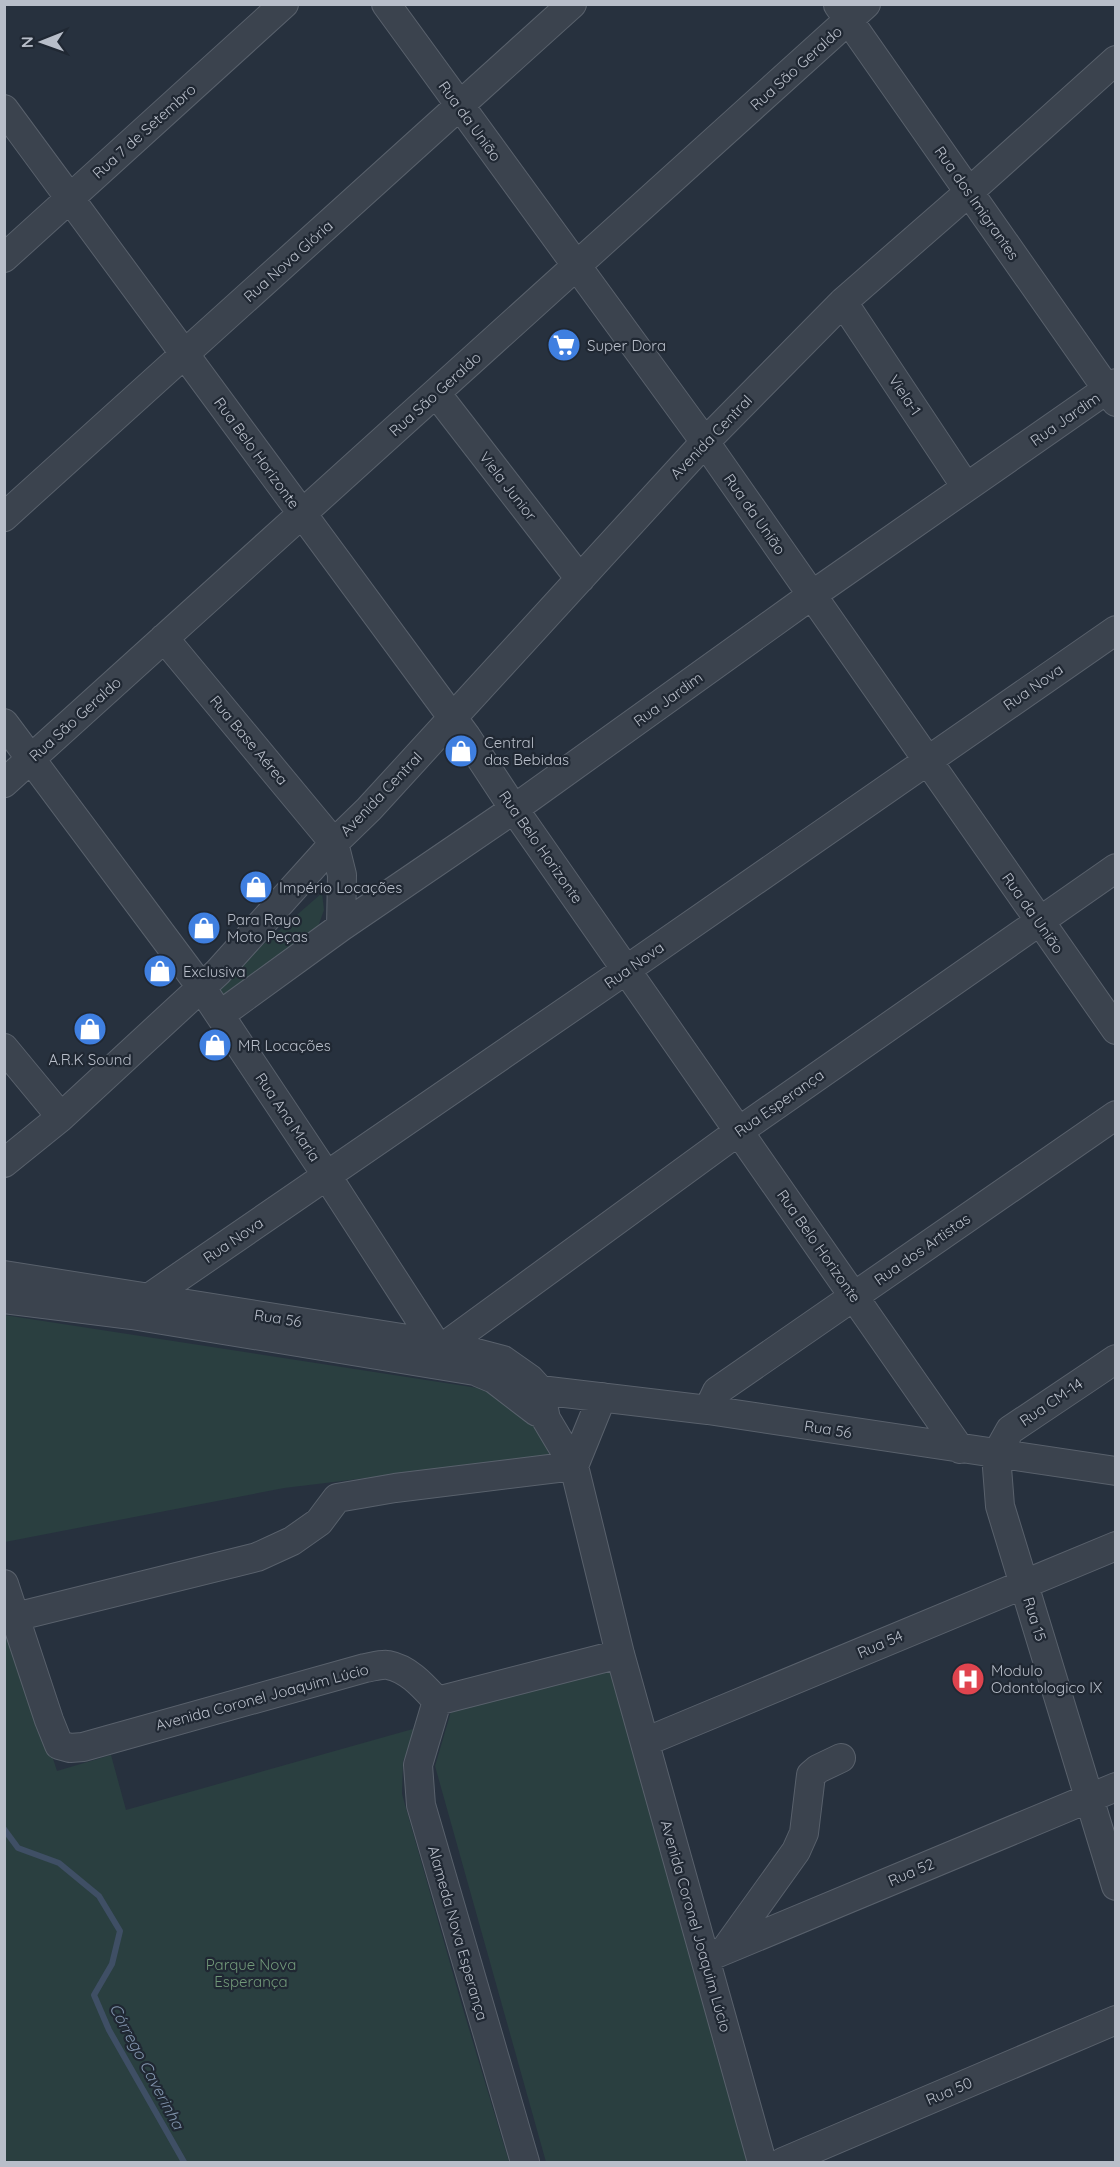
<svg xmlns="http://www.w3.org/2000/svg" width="1120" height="2167" viewBox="0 0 1120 2167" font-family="Quicksand,sans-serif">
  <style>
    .green { fill: #2a3f40 }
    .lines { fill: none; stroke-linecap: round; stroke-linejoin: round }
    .stream { stroke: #3f4f65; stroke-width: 6 }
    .minor-casing { stroke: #59616c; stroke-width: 30 }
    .minor { stroke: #3b434e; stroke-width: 28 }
    .labels { text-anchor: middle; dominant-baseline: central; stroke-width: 4.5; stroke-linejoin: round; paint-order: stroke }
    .street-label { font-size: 15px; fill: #b8bec9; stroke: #202833 }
    .poi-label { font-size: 15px; fill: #b8bec9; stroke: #202833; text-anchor: start }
    .park-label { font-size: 15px; fill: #719879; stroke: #202833 }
    .water-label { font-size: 16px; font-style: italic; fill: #8295ae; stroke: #202833 }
  </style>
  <rect width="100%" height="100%" fill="#27313e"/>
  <!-- green -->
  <path class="green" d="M 322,893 L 324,910 L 314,938 L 225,998 L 218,984 Z
    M 4,1315 L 478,1388 L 511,1403 L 537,1427 L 550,1456 L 284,1488 L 5,1542 Z
    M 4,1608 L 57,1771 L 111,1755 L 126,1810 L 420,1727 L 403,1761 L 402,1794 L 463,2009 L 509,2162 L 5,2162 Z
    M 619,1663 L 755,2162 L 546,2162 L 435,1766 L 452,1708 Z"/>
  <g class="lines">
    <!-- stream -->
    <path class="stream" d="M 4,1829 L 18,1848 L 59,1863 L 99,1896 L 120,1931 L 112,1964 L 94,1995 L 109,2030 L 184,2162"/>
    <!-- minor casing -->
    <g class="minor-casing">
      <path id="minor" d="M 386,4 L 705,442 L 1116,1030
        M 838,5 L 1116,402
        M 4,109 L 466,736 L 514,809 L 960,1449
        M 4,258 L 284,4
        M 843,302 L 966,487
        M 436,393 L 580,579
        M 4,517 L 572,4
        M 164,638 L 334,843 L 342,875 L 341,927
        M 4,723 L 201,987 L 327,1176 L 435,1343
        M 4,783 L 866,4
        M 220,1015 L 341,927 L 514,809 L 812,595 L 1116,383
        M 4,1048 L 61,1117
        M 4,1163 L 61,1117 L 218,972 L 334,843 L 369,809 L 705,442 L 843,302 L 969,192 L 1116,60
        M 4,1275 L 446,1345 L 503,1360 L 530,1379 L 540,1390
        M 150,1297 L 626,970 L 1116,630
        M 4,1299 L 132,1315 L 475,1371 L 494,1379 L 537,1412
        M 446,1345 L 739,1131 L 1116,868
        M 540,1390 L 546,1419 L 574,1466 L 620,1654 L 762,2162
        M 524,1399 L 540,1390 L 708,1410 L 1116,1471
        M 708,1410 L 717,1391 L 1116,1115
        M 996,1455 L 1000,1506 L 1116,1886
        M 996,1455 L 1010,1430 L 1116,1359
        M 4,1584 L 49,1720 L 59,1745 L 70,1748 L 83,1747 L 365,1668 C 372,1667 381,1664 388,1665 C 409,1669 424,1687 437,1701 L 620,1654
        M 15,1617 L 257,1557 L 292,1541 L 319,1522 L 337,1498 L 395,1488 L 574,1466 L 602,1397
        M 437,1701 L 418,1765 L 421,1805 L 525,2162
        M 645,1742 L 1116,1546
        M 725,1950 L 796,1851 L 804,1833 L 811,1775 L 818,1769 L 841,1758
        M 706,1958 L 1116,1787
        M 783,2162 L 1116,2020"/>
    </g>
    <!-- minor -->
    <use href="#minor" class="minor"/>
  </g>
  <!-- icons -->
  <defs>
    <g id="supermarket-disc" transform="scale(1.725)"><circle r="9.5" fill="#3f7fe0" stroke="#202833"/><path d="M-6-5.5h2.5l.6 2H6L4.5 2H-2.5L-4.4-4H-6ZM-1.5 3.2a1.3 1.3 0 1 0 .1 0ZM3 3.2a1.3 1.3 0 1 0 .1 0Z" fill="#fff"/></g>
    <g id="shop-disc" transform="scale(1.725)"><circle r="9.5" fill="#3f7fe0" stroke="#202833"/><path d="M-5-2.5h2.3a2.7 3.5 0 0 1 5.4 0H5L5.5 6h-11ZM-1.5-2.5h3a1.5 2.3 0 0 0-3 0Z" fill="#fff"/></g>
    <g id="hospital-disc" transform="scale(1.725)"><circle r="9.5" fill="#e0444e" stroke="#202833"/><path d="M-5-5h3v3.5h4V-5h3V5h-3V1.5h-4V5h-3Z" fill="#fff"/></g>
  </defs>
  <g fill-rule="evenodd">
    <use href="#supermarket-disc" x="564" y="345"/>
    <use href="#shop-disc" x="461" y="751"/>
    <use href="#shop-disc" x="256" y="887"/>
    <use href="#shop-disc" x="204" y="928"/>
    <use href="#shop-disc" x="160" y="971"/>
    <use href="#shop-disc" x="90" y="1029"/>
    <use href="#shop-disc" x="215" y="1045"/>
    <use href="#hospital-disc" x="968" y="1679"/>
  </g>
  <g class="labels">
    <!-- street labels -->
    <g class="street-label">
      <text transform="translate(796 68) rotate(-42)">Rua São Geraldo</text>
      <text transform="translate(470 121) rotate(54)">Rua da União</text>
      <text transform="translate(144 131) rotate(-42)">Rua 7 de Setembro</text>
      <text transform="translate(977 203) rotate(55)">Rua dos Imigrantes</text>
      <text transform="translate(288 261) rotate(-42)">Rua Nova Glória</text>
      <text transform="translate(435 394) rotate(-42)">Rua São Geraldo</text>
      <text transform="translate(905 395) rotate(56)">Viela-1</text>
      <text transform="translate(1065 419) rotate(-35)">Rua Jardim</text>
      <text transform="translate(711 437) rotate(-46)">Avenida Central</text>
      <text transform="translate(257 453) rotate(54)">Rua Belo Horizonte</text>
      <text transform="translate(508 486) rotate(52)">Viela Junior</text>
      <text transform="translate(755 514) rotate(55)">Rua da União</text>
      <text transform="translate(1033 687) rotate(-35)">Rua Nova</text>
      <text transform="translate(668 699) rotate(-36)">Rua Jardim</text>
      <text transform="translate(75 719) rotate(-42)">Rua São Geraldo</text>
      <text transform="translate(249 740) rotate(50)">Rua Base Aérea</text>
      <text transform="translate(381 794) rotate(-46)">Avenida Central</text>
      <text transform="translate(541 847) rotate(55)">Rua Belo Horizonte</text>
      <text transform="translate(1033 913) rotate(55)">Rua da União</text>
      <text transform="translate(634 965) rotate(-35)">Rua Nova</text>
      <text transform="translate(779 1103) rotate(-35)">Rua Esperança</text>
      <text transform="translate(288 1117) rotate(56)">Rua Ana Maria</text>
      <text transform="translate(233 1240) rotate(-34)">Rua Nova</text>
      <text transform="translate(819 1246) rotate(55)">Rua Belo Horizonte</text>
      <text transform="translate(922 1249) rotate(-35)">Rua dos Artistas</text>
      <text transform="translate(278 1318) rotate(9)">Rua 56</text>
      <text transform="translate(1051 1402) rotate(-34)">Rua CM-14</text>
      <text transform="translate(828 1429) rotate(9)">Rua 56</text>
      <text transform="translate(1035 1619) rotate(73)">Rua 15</text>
      <text transform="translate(880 1644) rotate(-23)">Rua 54</text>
      <text transform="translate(262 1697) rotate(-15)">Avenida Coronel Joaquim Lúcio</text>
      <text transform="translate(911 1872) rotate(-23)">Rua 52</text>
      <text transform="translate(696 1926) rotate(74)">Avenida Coronel Joaquim Lúcio</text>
      <text transform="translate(458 1933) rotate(74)">Alameda Nova Esperança</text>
      <text transform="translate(949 2091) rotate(-23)">Rua 50</text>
    </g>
    <!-- poi labels -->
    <g class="poi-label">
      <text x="587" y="345">Super Dora</text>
      <text x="484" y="742">Central<tspan x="484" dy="17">das Bebidas</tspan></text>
      <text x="279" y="887">Império Locações</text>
      <text x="227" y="919">Para Rayo<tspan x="227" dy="17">Moto Peças</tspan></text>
      <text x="183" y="971">Exclusiva</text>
      <text x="238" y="1045">MR Locações</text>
      <text x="90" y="1059" text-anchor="middle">A.R.K Sound</text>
      <text x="991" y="1670">Modulo<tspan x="991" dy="17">Odontologico IX</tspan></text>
    </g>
    <!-- park labels -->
    <g class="park-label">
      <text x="251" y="1964">Parque Nova<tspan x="251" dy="17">Esperança</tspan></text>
    </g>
    <!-- water labels -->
    <g class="water-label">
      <text transform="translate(147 2066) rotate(62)">Córrego Caverinha</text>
    </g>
  </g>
  <!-- border -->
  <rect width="1120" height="2167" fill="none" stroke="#b8bec9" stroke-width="12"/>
  <!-- north arrow -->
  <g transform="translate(42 42) rotate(269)" stroke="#202833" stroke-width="4.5" paint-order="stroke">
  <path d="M0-4.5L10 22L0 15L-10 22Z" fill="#b8bec9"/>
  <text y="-9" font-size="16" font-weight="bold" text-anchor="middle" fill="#b8bec9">N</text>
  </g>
</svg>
